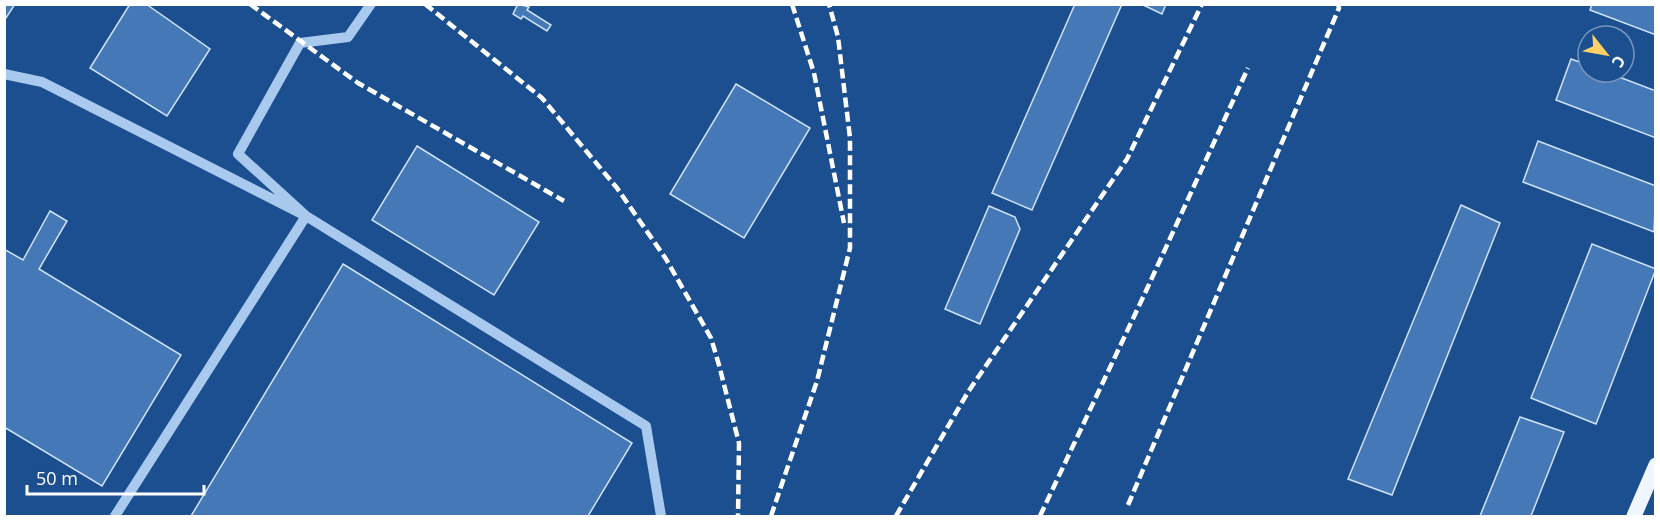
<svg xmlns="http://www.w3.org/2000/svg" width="1660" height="521" viewBox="0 0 1660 521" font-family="'Open Sans',sans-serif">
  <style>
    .building { fill: #4478b7; stroke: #cfe3fa; stroke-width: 1.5 }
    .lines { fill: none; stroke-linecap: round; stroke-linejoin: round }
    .minor { stroke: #a9c9ee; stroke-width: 10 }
    .major { stroke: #f0f6ff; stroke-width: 15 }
    .rail { stroke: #fff; stroke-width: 4.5; stroke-dasharray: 10 4.5; stroke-linecap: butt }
  </style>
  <rect width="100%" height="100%" fill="#1b4f8f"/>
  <!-- building -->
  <path class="building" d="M 4,4 L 15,4 L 4,21 Z
    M 130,4 L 146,4 L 210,49 L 167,116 L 90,68 Z
    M 518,4 L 529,7 L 527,10 L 551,25 L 547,31 L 523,16 L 521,19 L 513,14 Z
    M 1075,4 L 1122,4 L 1032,210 L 992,193 Z
    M 1141,4 L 1166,4 L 1162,14 Z
    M 1592,4 L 1656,4 L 1656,35 L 1590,10 Z
    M 1571,59 L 1588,65 L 1588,72 L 1606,72 L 1656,91 L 1656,138 L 1556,100 Z
    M 736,84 L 810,128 L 744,238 L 670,194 Z
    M 1538,141 L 1656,186 L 1654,232 L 1523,182 Z
    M 417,146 L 539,222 L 494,295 L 372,220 Z
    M 1461,205 L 1500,223 L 1392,495 L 1348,479 Z
    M 989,206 L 1015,217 L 1020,229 L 980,324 L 945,309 Z
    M 50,211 L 67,221 L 39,269 L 181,355 L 102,486 L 4,427 L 4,249 L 23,260 Z
    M 1592,244 L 1656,269 L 1596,424 L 1531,398 Z
    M 343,264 L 632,443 L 588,516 L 191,516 Z
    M 1520,417 L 1564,432 L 1531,516 L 1480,516 Z"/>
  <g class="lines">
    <!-- minor -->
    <path class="minor" d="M 4,74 L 42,82 L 306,216 L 646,426 L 661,516
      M 115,516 L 306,216 L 238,154 L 300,43 L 348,37 L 371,4"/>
    <!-- major -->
    <path class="major" d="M 1634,516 L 1656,465"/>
    <!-- rail -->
    <path class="rail" d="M 250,4 L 358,83 L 564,201
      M 425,4 L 542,98 L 617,188 L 666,259 L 711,338 L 719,365 L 739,443 L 738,516
      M 792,4 L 814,73 L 844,223
      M 1128,505 L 1339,8 L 1338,4
      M 771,516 L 817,381 L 850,248 L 850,138 L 838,37 L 829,4
      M 896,516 L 968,392 L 1127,159 L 1202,4
      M 1040,516 L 1146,291 L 1248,68"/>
  </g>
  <!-- border -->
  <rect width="1660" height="521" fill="none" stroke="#ffffff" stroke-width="12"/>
  <!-- north arrow -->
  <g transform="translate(1606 54) rotate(121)"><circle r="28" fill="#1b4f8f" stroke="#7695bc" stroke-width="1.5"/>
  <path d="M0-4.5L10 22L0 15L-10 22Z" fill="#ffd166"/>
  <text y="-9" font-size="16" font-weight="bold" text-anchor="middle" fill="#ffffff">С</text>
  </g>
  <!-- scale -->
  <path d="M27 485v9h177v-9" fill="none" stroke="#ffffff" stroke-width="3"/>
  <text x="36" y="485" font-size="18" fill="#ffffff" stroke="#1b4f8f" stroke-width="4.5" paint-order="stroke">50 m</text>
</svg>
